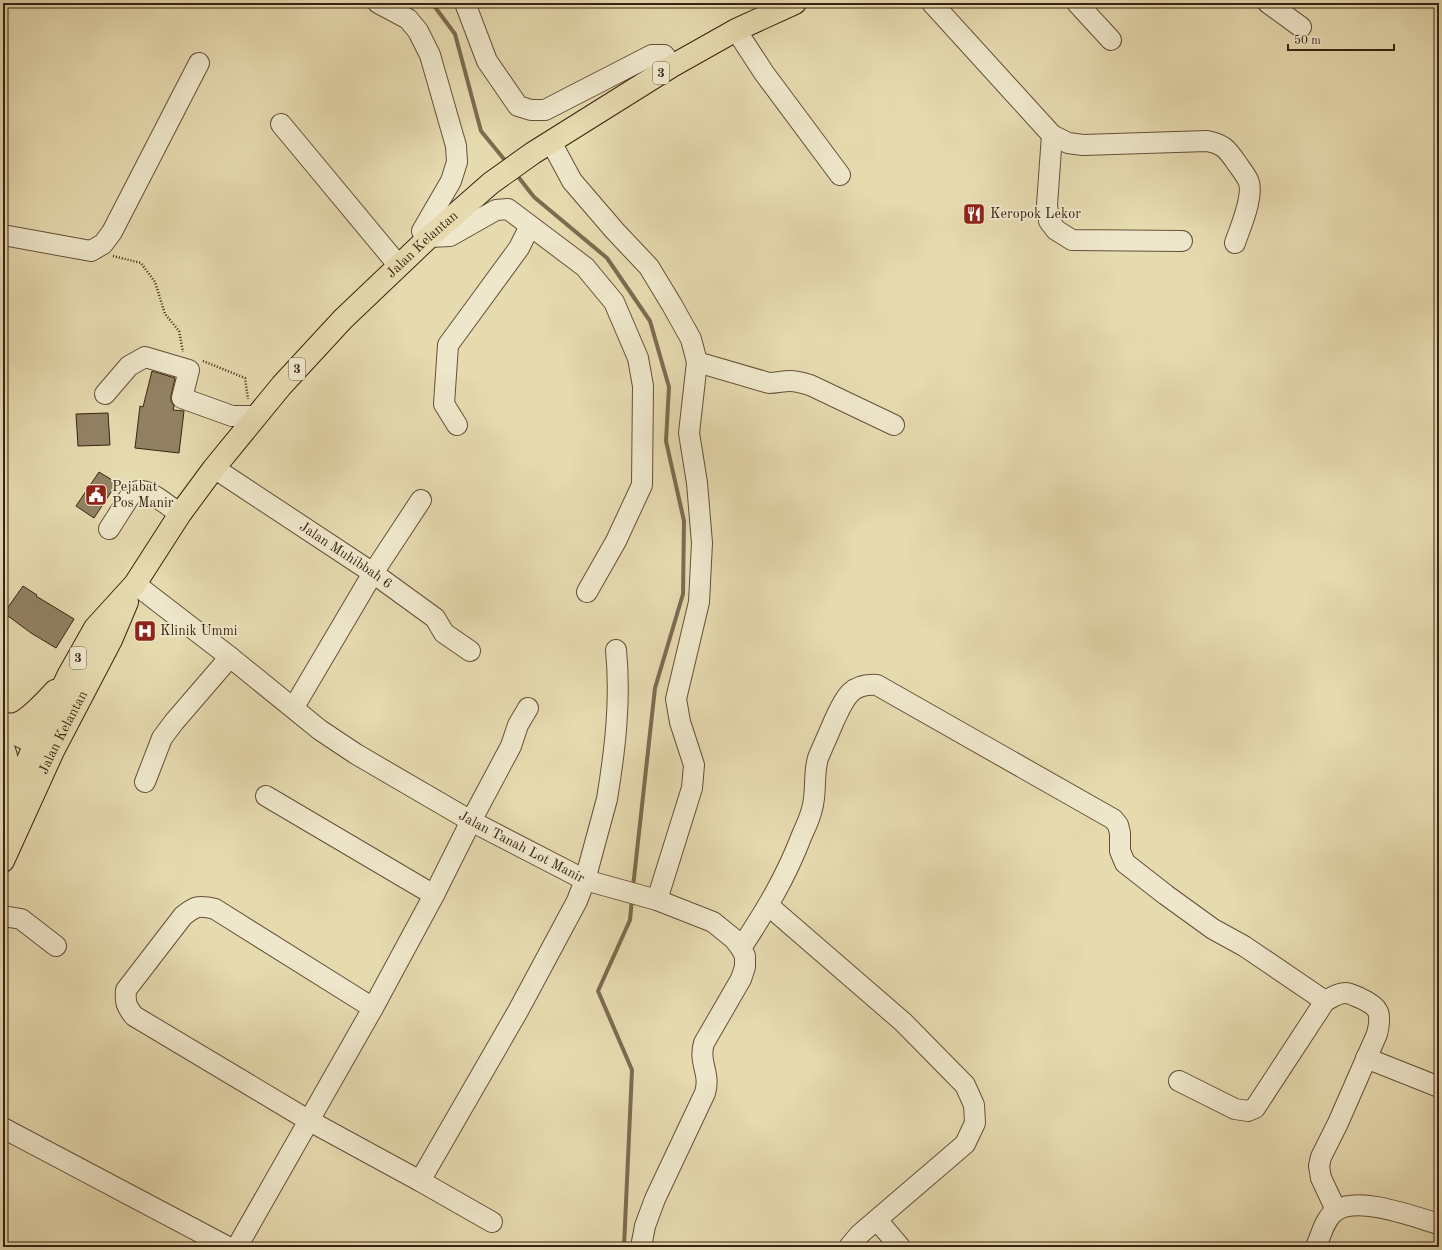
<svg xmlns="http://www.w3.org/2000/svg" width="1442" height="1250" viewBox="0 0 1442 1250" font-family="'Old Standard TT',serif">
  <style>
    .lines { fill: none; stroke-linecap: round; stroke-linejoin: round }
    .stream { stroke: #7d6b50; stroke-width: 4 }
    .building { fill: #928264; stroke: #382212 }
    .minor-casing { stroke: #645039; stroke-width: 22 }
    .major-casing { stroke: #382212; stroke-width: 24 }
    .highway-casing { stroke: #382212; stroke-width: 24 }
    .path { stroke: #382212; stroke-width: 2.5; stroke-dasharray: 1 2; stroke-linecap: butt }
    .minor { stroke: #efe7cb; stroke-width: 20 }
    .major { stroke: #e6daaf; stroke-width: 22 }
    .highway { stroke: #e6daaf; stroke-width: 22 }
    .labels { text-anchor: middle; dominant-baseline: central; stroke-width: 3.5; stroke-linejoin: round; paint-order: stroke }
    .shield { fill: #efe7cb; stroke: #6f5d4a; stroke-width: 1 }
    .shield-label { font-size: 13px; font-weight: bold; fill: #382212 }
    .poi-label { font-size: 14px; fill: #382212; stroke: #efe7cb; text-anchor: start }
    .street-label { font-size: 14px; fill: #382212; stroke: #efe7cb }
  </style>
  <rect width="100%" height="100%" fill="#e6daaf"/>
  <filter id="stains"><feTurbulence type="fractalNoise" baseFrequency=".005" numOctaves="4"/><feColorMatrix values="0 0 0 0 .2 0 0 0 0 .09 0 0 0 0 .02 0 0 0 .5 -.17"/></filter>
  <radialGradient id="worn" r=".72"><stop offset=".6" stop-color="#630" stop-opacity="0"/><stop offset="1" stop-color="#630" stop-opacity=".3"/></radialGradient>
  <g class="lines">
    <!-- stream -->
    <path class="stream" d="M 432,3 L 455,34 L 481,131 L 508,164
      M 516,174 L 534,197 L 607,258 L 650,321 L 669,387 L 666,441 L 684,521 L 683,594 L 655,688 L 633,887
      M 624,1247 L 632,1070 L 598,991 L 630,920 L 632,898"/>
  </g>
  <!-- building -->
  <path class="building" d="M 152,371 L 175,378 L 171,396 L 171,401 L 174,406 L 173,410 L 184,411 L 179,453 L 135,448 L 140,406 L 143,407 Z
    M 108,413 L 110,445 L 78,446 L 76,414 Z
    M 99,472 L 117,483 L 94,518 L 76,506 Z
    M 23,586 L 37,595 L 36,596 L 74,619 L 56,648 L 31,633 L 4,613 Z"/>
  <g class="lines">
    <!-- minor casing -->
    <g class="minor-casing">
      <g id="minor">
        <path d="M 378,3 L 408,19 L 418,31 L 430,55 L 456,146 L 457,162 L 451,181 L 422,231 L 426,240"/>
        <path d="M 465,3 L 487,61 L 518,106 L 531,110 L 545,110 L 652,55 L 664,55 L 672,66"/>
        <path d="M 932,3 L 1052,135 L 1068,143 L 1083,145 L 1207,141 C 1223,144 1227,149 1236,162 C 1240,168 1245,174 1248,180 C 1255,195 1240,228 1235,243"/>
        <path d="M 1077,3 L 1111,40"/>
        <path d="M 1268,3 L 1301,27"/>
        <path d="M 736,30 L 764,73 L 840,175"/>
        <path d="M 281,124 L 399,266"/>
        <path d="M 1052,135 L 1047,205 L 1049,221 L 1056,230 L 1072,240 L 1182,241"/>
        <path d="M 551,142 L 572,181 L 615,231 L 649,267 L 672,305 L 691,339 L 697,362 L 689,433 L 697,483 L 702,543 L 699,602 L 676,699 L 680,722 L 694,765 L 692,788 L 657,900"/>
        <path d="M 3,235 L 91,251 L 103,244 L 112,232 L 199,63"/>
        <path d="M 430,237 L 450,236 L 496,210 L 508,209 L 585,267 L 614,302 L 638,358 L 643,386 L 642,485 L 616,541 L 587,592"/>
        <path d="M 697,362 L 769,383 C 777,383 783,381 790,381 C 797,381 803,383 810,385 L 894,425"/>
        <path d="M 105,394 L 129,366 L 145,357 L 189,370 L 182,398 L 232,416 L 256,416"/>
        <path d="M 457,425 L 444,404 L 448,345 L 519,248 L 530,226"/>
        <path id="s1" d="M 214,468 L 373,573 L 435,618 L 444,633 L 470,651"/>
        <path d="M 109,529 L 132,493 C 136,492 138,490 142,491 C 153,492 171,508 180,514"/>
        <path id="s2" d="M 135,584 L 230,657 L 320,730 L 356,754 L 471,821 L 585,880 L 577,901 L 518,1011 L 420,1181 L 308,1120 L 134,1016 C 126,1006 125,1002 126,990 L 183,916 C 195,906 199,905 215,909 L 373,1008"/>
        <path d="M 616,650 C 621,700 615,750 607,799 L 585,880 L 657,900 L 713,922 L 734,939 L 741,948 L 745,956 L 745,967 L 741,979 L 704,1043 C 698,1063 711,1073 705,1093 L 655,1199 L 645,1226 L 641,1247"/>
        <path d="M 294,707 L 373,573 L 421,500"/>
        <path d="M 145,782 L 162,738 L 174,722 L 230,657"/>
        <path d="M 266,796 L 434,895"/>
        <path d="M 769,906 L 903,1022 L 965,1085 L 974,1105 L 975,1123 L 965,1144 L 860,1234 L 849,1247"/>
        <path d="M 3,916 L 21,919 L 56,946"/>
        <path d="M 741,948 C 766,910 786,877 802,835 C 806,826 810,818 812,809 C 817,792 813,775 818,758 C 823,746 829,733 834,721 C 844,700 849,683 877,685 L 1113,819 L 1118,825 L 1120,833 L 1120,851 L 1125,863 L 1166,895 L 1213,929 L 1244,946 L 1325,1001 L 1255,1108 L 1248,1111 L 1235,1109 L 1179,1081"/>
        <path d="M 1325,1001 C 1331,998 1338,993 1345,993 C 1350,993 1355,996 1360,998 C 1380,1007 1382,1013 1377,1034 L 1338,1123 L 1321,1157 L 1319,1166 L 1321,1178 L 1336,1210"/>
        <path d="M 1366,1058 L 1439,1087"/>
        <path d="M 3,1128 L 228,1247"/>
        <path d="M 420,1181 L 492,1222"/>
        <path d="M 877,1220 L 900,1247"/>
        <path d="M 237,1247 L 373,1008 L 434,895 L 471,821 L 511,746 L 518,725 L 528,708"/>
        <path d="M 1316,1247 C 1321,1235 1325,1217 1337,1210 C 1360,1196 1414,1217 1439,1224"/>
      </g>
    </g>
    <!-- major casing -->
    <g class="major-casing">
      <path id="major" d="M 3,728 L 52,751"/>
    </g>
    <!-- highway casing -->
    <g class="highway-casing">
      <g id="highway">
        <path d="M 3,724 C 7,724 12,725 16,724 C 27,721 47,700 55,691"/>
        <path d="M 3,748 C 10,762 8,777 3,792"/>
        <path id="s3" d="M 3,819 L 31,753 L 68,676 L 95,628 L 135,584 L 180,514 L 214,468 L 282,385 L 343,319 L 426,240 L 491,183 L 533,153 L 672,66 L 736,30 L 795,3"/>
        <path id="s4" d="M 3,861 L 53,751 L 111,640 L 127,602"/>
      </g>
    </g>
    <!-- path -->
    <path class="path" d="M 113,256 L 141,263 L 155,282 L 165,314 L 179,331 L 183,352
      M 203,361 L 245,378 L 248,399"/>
    <!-- minor -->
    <use href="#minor" class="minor"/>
    <!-- major -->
    <use href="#major" class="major"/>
    <!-- highway -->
    <use href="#highway" class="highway"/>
  </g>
  <!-- icons -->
  <defs>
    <g id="restaurant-square" transform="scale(1.15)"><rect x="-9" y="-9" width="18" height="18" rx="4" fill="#8f2418" stroke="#efe7cb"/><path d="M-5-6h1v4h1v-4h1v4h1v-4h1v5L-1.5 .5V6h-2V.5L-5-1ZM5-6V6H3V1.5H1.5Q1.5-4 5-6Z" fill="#fff"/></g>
    <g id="civic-square" transform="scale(1.15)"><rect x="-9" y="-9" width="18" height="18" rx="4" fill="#8f2418" stroke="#efe7cb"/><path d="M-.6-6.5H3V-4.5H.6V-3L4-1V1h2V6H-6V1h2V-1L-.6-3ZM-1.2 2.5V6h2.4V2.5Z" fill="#fff"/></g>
    <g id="hospital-square" transform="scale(1.15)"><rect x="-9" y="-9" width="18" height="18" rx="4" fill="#8f2418" stroke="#efe7cb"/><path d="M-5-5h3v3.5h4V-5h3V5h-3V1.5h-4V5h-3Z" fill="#fff"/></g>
  </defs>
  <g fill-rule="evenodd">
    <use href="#restaurant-square" x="974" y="214"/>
    <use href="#civic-square" x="96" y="495"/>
    <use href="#hospital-square" x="145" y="631"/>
  </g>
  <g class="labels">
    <!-- shield labels -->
    <g class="shield">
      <rect x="653" y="62" width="16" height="22" rx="3"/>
      <rect x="289" y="358" width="16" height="22" rx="3"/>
      <rect x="70" y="647" width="16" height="22" rx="3"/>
    </g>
    <g class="shield-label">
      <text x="661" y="73">3</text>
      <text x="297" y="369">3</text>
      <text x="78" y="658">3</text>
    </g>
    <!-- poi labels -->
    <g class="poi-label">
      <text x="990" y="214">Keropok Lekor</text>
      <text x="112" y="487">Pejabat<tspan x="112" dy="16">Pos Manir</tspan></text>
      <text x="160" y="631">Klinik Ummi</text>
    </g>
    <!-- street labels -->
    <g class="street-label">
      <text stroke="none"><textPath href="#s3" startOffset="718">Jalan Kelantan</textPath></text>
      <text stroke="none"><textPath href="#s1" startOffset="158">Jalan Muhibbah 6</textPath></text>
      <text stroke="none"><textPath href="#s4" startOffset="142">Jalan Kelantan</textPath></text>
      <text stroke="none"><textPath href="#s2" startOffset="469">Jalan Tanah Lot Manir</textPath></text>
    </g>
  </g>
  <!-- margin -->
  <rect width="1442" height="1250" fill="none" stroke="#e6daaf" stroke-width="16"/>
  <rect x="4" y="4" width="1434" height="1242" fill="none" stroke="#382212" stroke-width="2"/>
  <rect x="8" y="8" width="1426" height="1234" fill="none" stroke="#382212"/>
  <!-- scale -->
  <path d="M1288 44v6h106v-6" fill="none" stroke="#382212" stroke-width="2"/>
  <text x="1294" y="44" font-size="12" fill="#382212" stroke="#efe7cb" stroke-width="3" paint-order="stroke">50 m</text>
  <rect width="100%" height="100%" filter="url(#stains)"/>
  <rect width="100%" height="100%" fill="url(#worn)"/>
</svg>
